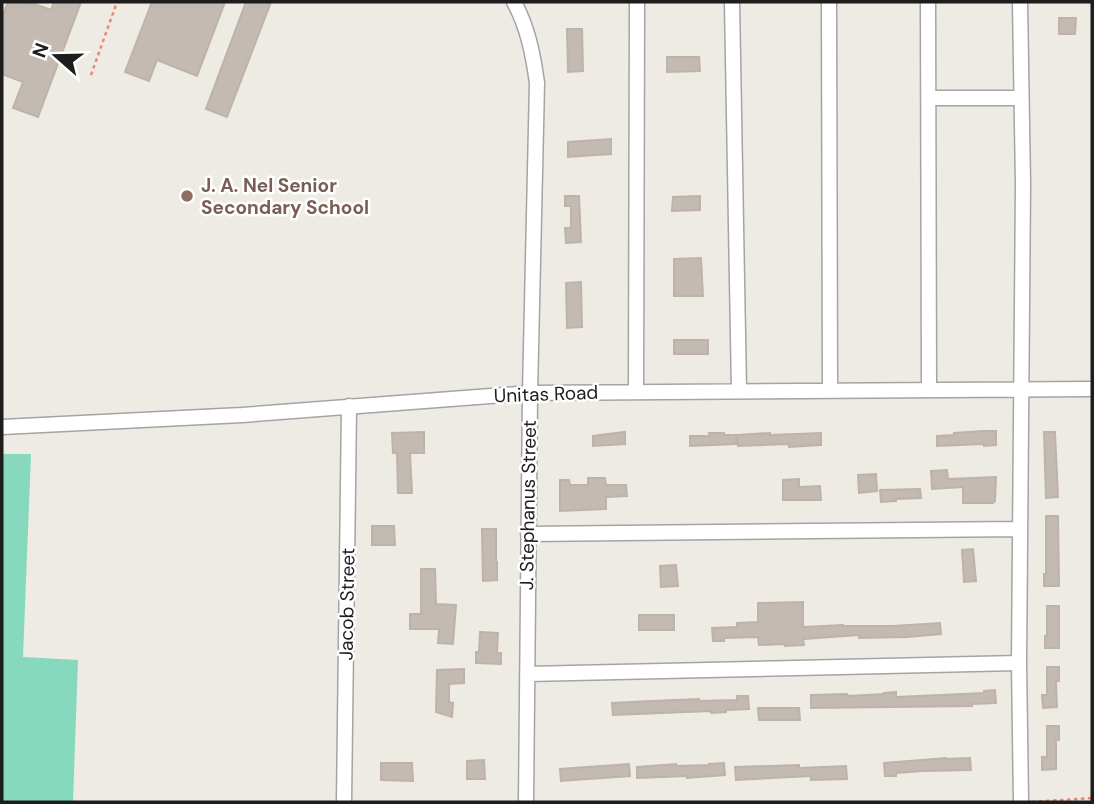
<svg xmlns="http://www.w3.org/2000/svg" width="1094" height="804" viewBox="0 0 1094 804" font-family="'DM Sans',sans-serif">
  <style>
    .pitch { fill: #86d9bd }
    .building { fill: #c2bab3; stroke: #bfb3a7; stroke-width: 2 }
    .lines { fill: none; stroke-linecap: round; stroke-linejoin: round }
    .minor-casing { stroke: #a4a4a4; stroke-width: 17 }
    .path { stroke: #f18571; stroke-width: 2.5; stroke-dasharray: 3.5 3.5; stroke-linecap: butt }
    .minor { stroke: #fff; stroke-width: 14 }
    .education-dot { fill: #8d6e63; stroke: #fff; stroke-width: 2.5 }
    .labels { text-anchor: middle; dominant-baseline: central; stroke-width: 5; stroke-linejoin: round; paint-order: stroke }
    .education-label { font-size: 19px; font-weight: bold; fill: #785e54; stroke: #fff; text-anchor: start }
    .street-label { font-size: 19px; fill: #1d1d1d; stroke: #fff }
  </style>
  <rect width="100%" height="100%" fill="#eeebe4"/>
  <!-- pitch -->
  <path class="pitch" d="M 2,454 L 31,454 L 23,657 L 78,660 L 73,802 L 2,802 Z"/>
  <!-- building -->
  <path class="building" d="M 8,2 L 29,2 L 51,10 L 54,2 L 81,2 L 38,117 L 13,108 L 23,82 L 2,74 L 2,17 Z
    M 152,2 L 225,2 L 197,76 L 157,60 L 149,81 L 125,72 Z
    M 246,2 L 271,2 L 227,117 L 206,109 Z
    M 1059,18 L 1076,18 L 1075,34 L 1059,34 Z
    M 567,29 L 582,29 L 583,71 L 568,72 Z
    M 667,57 L 699,57 L 700,71 L 667,72 Z
    M 611,139 L 611,154 L 568,157 L 568,142 Z
    M 565,196 L 579,196 L 581,242 L 566,243 L 565,228 L 571,228 L 571,206 L 565,206 Z
    M 700,196 L 700,210 L 672,211 L 673,197 Z
    M 701,258 L 703,296 L 674,296 L 674,259 Z
    M 581,282 L 582,327 L 567,328 L 566,283 Z
    M 674,340 L 708,340 L 708,354 L 674,354 Z
    M 984,431 L 996,431 L 996,445 L 984,446 L 984,444 L 937,446 L 937,436 L 954,435 L 954,433 Z
    M 424,432 L 424,453 L 410,453 L 412,493 L 398,493 L 397,453 L 393,453 L 392,433 Z
    M 625,432 L 625,444 L 593,446 L 593,436 Z
    M 1044,432 L 1055,432 L 1058,497 L 1046,498 Z
    M 709,433 L 724,433 L 724,435 L 736,435 L 736,444 L 690,446 L 690,436 L 710,436 Z
    M 770,433 L 770,435 L 821,433 L 821,445 L 789,447 L 789,444 L 738,446 L 738,435 Z
    M 947,470 L 948,479 L 996,477 L 995,501 L 993,503 L 963,503 L 963,487 L 932,489 L 931,471 Z
    M 876,474 L 877,491 L 859,493 L 858,475 Z
    M 588,478 L 605,478 L 606,485 L 626,485 L 627,496 L 606,497 L 606,509 L 560,511 L 560,480 L 569,480 L 570,485 L 588,485 Z
    M 799,479 L 799,487 L 820,486 L 821,500 L 783,500 L 783,480 Z
    M 920,489 L 921,498 L 896,499 L 896,501 L 881,502 L 880,490 Z
    M 1046,516 L 1058,516 L 1059,586 L 1044,586 L 1044,574 L 1046,574 Z
    M 372,526 L 394,526 L 395,545 L 372,545 Z
    M 482,529 L 496,529 L 496,562 L 497,562 L 497,580 L 483,581 Z
    M 973,549 L 976,581 L 964,582 L 962,550 Z
    M 676,565 L 678,586 L 661,587 L 660,566 Z
    M 421,569 L 435,569 L 436,604 L 456,605 L 453,644 L 438,643 L 439,629 L 410,629 L 410,614 L 421,614 Z
    M 803,602 L 803,627 L 843,625 L 844,626 L 893,626 L 940,623 L 941,634 L 907,637 L 859,638 L 859,635 L 803,639 L 804,645 L 785,646 L 785,644 L 759,645 L 758,637 L 724,638 L 724,641 L 713,641 L 712,628 L 737,627 L 737,623 L 758,622 L 758,603 Z
    M 1047,606 L 1059,606 L 1059,648 L 1045,648 L 1045,636 L 1047,636 Z
    M 639,615 L 674,615 L 674,630 L 639,630 Z
    M 480,632 L 498,633 L 497,653 L 501,653 L 501,664 L 476,663 L 476,652 L 479,652 Z
    M 1047,667 L 1059,667 L 1059,681 L 1056,681 L 1057,707 L 1043,708 L 1042,695 L 1047,695 Z
    M 464,669 L 464,683 L 449,684 L 449,702 L 453,703 L 452,717 L 436,712 L 437,670 Z
    M 995,690 L 996,703 L 972,704 L 972,706 L 811,708 L 811,695 L 847,694 L 848,696 L 884,694 L 884,693 L 896,692 L 896,697 L 984,693 L 984,691 Z
    M 737,696 L 748,696 L 749,709 L 726,710 L 726,712 L 711,713 L 711,711 L 613,715 L 612,703 L 652,701 L 699,699 L 699,701 L 737,700 Z
    M 758,708 L 799,708 L 800,720 L 759,720 Z
    M 1047,726 L 1059,726 L 1059,740 L 1056,740 L 1056,769 L 1042,770 L 1042,757 L 1047,757 Z
    M 946,758 L 946,759 L 970,758 L 971,770 L 922,771 L 896,773 L 896,776 L 885,776 L 884,763 Z
    M 484,760 L 485,779 L 467,779 L 467,761 Z
    M 381,763 L 412,763 L 413,781 L 381,780 Z
    M 724,763 L 725,775 L 687,778 L 687,776 L 637,778 L 637,767 L 676,764 L 676,766 L 709,765 L 709,764 Z
    M 629,764 L 630,776 L 561,781 L 560,769 Z
    M 799,765 L 799,768 L 846,766 L 847,779 L 811,780 L 811,776 L 736,780 L 735,767 Z"/>
  <g class="lines">
    <!-- minor casing -->
    <g class="minor-casing">
      <path id="minor" d="M 514,2 C 528,28 533,54 537,83 L 530,393 L 526,802
        M 732,2 L 739,391
        M 829,2 L 830,391
        M 928,2 L 929,389
        M 1020,2 L 1023,185 L 1019,663 L 1021,802
        M 929,98 L 1021,98
        M 636,391 L 637,2
        M 2,427 L 242,415 L 530,393 L 1092,389
        M 528,534 L 1020,529
        M 527,674 L 1019,663
        M 344,802 L 349,406"/>
    </g>
    <!-- path -->
    <path class="path" d="M 91,75 L 117,2
      M 1032,802 L 1092,798"/>
    <!-- minor -->
    <use href="#minor" class="minor"/>
  </g>
  <!-- markers -->
  <circle class="education-dot" cx="187" cy="196" r="7"/>
  <g class="labels">
    <!-- education labels -->
    <g class="education-label">
      <text x="201" y="185">J. A. Nel Senior<tspan x="201" dy="22">Secondary School</tspan></text>
    </g>
    <!-- street labels -->
    <g class="street-label">
      <text transform="translate(546 394) rotate(-2)">Unitas Road</text>
      <text transform="translate(528 505) rotate(-89)">J. Stephanus Street</text>
      <text transform="translate(347 604) rotate(-89)">Jacob Street</text>
    </g>
  </g>
  <!-- border -->
  <rect width="1094" height="804" fill="none" stroke="#1d1d1d" stroke-width="7"/>
  <!-- north arrow -->
  <g transform="translate(56 56) rotate(290)" stroke="#ffffff" stroke-width="5" paint-order="stroke">
  <path d="M0-5L12 26L0 18L-12 26Z" fill="#1d1d1d"/>
  <text y="-10" font-size="19" font-weight="bold" text-anchor="middle" fill="#1d1d1d">N</text>
  </g>
</svg>
